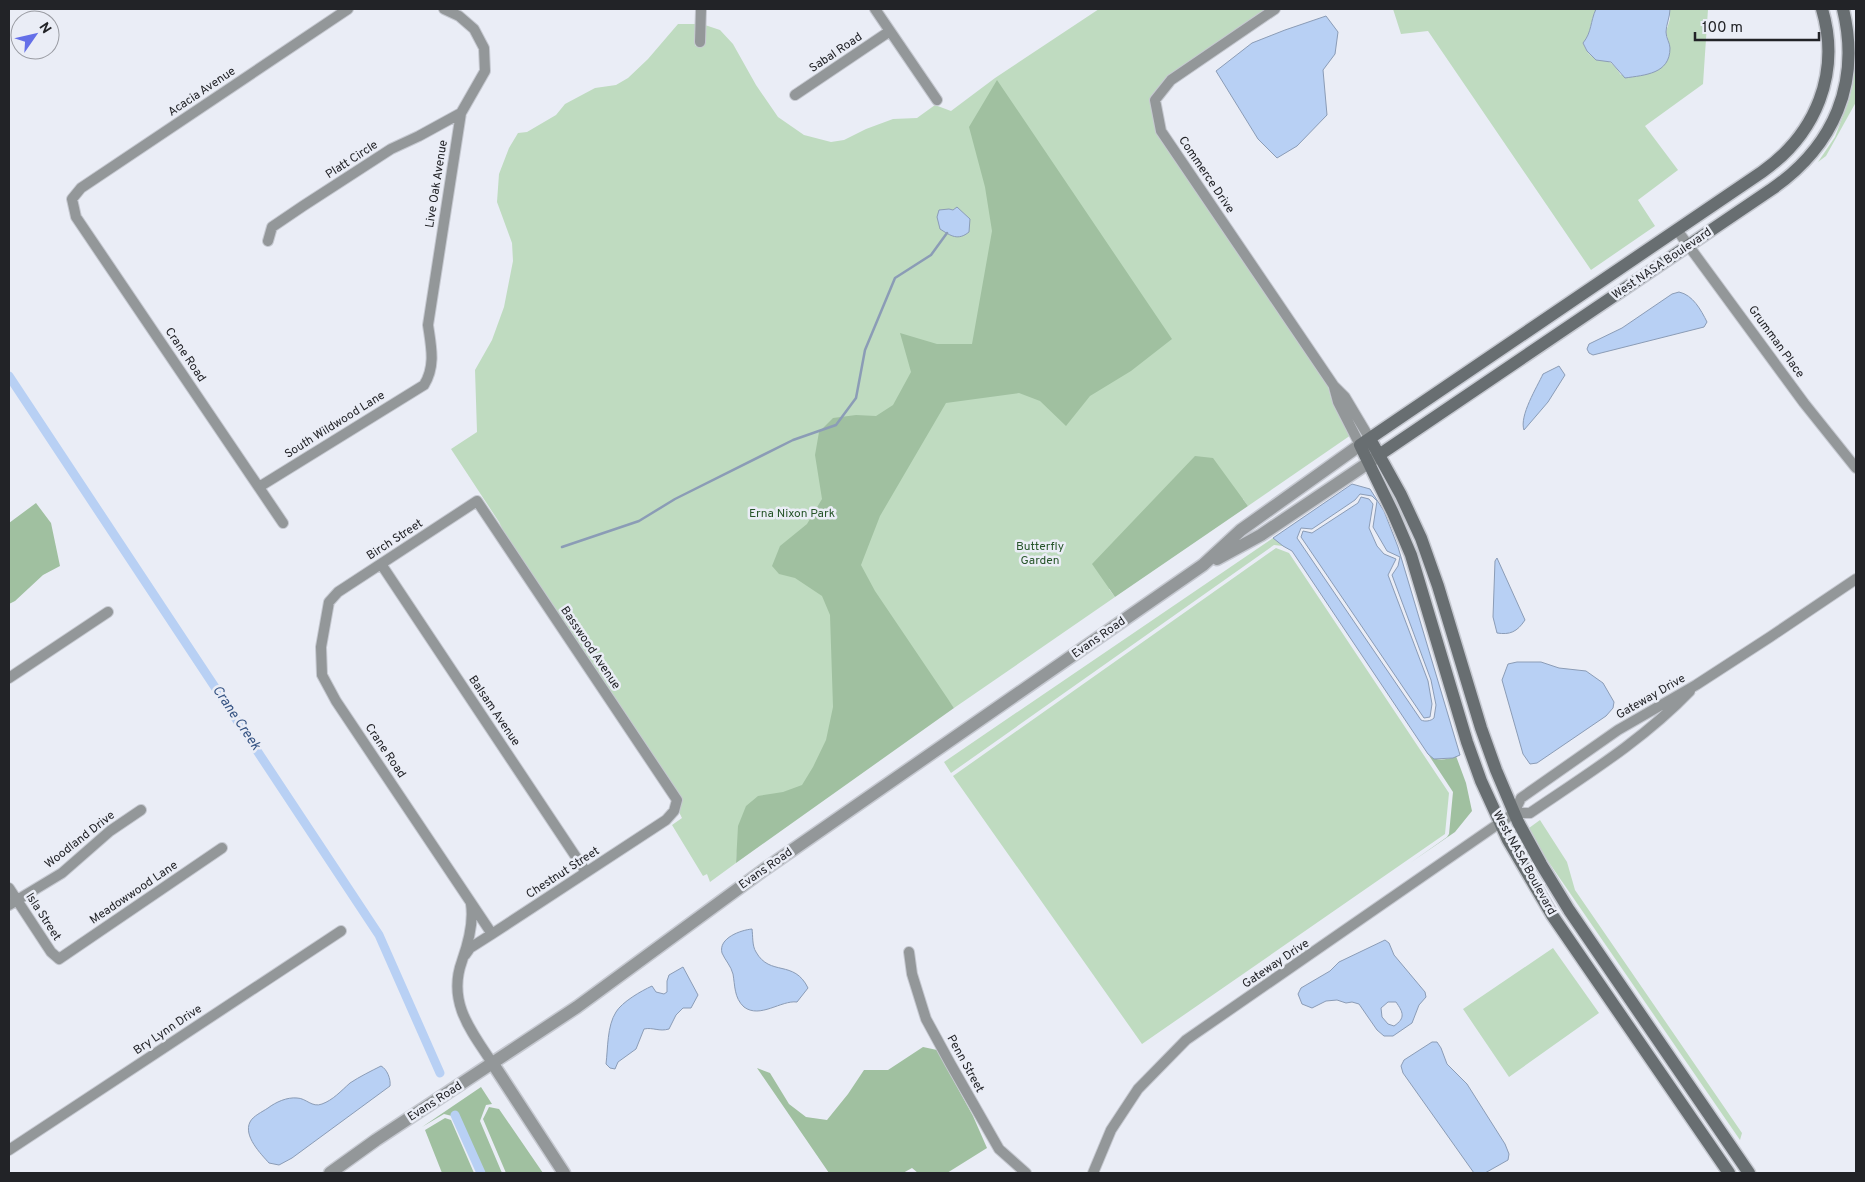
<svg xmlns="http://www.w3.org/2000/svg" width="1865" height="1182" viewBox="0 0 1865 1182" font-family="Overpass,sans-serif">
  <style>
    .green { fill: #bfdbc0 }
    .forest { fill: #a0c0a0 }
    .water { fill: #b8d0f4; stroke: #8b9cb6; fill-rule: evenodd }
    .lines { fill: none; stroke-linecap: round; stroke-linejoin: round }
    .stream { stroke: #8b9cb6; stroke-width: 2.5 }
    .canal { stroke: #b8d0f4; stroke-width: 9 }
    .minor-casing { stroke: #c6c9d1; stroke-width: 12 }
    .tertiary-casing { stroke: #c6c9d1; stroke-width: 15 }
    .secondary-casing { stroke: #c6c9d1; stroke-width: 15 }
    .minor { stroke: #939799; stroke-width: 10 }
    .tertiary { stroke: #939799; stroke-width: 12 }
    .secondary { stroke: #686e71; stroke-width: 12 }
    .labels { text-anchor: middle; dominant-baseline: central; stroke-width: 5; stroke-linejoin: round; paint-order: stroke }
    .street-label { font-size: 12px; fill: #222327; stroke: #eaedf6 }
    .park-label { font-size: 12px; fill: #27552a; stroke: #eaedf6 }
    .water-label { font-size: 14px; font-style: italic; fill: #345282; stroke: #eaedf6 }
  </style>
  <rect width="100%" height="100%" fill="#eaedf6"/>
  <!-- green -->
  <path class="green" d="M 1099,9 L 1268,9 L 1151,98 L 1150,101 L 1157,134 L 1328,386 L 1331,398 L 1351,435 L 1248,506 L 1243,499 L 1109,589 L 1115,597 L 954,708 L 948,700 L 737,851 L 736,863 L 710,882 L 707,874 L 703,876 L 672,825 L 682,818 L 679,812 L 680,811 L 504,532 L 499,522 L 451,449 L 477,432 L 475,370 L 492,340 L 504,307 L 513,261 L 512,243 L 497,202 L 499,174 L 509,148 L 518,133 L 527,132 L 556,115 L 565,104 L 595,88 L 616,85 L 628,78 L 648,59 L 678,24 L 696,24 L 695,46 L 704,45 L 705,25 L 720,30 L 733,44 L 756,85 L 778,117 L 804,135 L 831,142 L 844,140 L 866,129 L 893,119 L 917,118 L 935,105 L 951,111 L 995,78 Z
    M 1393,9 L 1596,9 C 1590,22 1592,32 1583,43 C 1591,62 1595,56 1609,62 C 1614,64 1618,71 1621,75 L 1670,48 L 1666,32 L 1670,19 L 1670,9 L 1708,9 L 1703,84 L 1645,126 L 1678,170 L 1638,200 L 1655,226 L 1591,270 L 1428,31 L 1401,34 Z
    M 1856,56 L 1856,102 L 1826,156 L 1818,162 L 1835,137 L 1850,97 Z
    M 1273,538 L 1283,546 L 1274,545 L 951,773 L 944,762 Z
    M 1276,548 L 1289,553 L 1449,793 L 1445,834 L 1142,1044 L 953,776 Z
    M 1540,820 L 1567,862 L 1575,890 L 1742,1133 L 1740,1140 L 1541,851 L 1529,828 Z
    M 1553,948 L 1599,1013 L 1509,1077 L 1463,1009 Z"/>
  <!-- forest -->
  <path class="forest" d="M 997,80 L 1172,339 L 1131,371 L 1090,396 L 1066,426 L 1040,401 L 1019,393 L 946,403 L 880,516 L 861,565 L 875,591 L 954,708 L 736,863 L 738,826 L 746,806 L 758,796 L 783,792 L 802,785 L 813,767 L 826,740 L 833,707 L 830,615 L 822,596 L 795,578 L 779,574 L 772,566 L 780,546 L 807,524 L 822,499 L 815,455 L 819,432 L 833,418 L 856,415 L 876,416 L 893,405 L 911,372 L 900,333 L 937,344 L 972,344 L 992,231 L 985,187 L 969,127 Z
    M 1195,456 L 1213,458 L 1248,506 L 1115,597 L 1092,564 Z
    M 36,503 L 51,523 L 60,566 L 43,575 L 15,601 L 9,604 L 9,523 Z
    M 1428,754 C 1436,762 1446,760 1456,756 L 1466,783 L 1472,811 L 1455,832 L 1410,863 L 1447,837 L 1449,834 L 1453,792 Z
    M 923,1047 L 937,1050 L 973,1116 L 987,1148 L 947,1173 L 918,1173 L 912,1168 L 903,1173 L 829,1173 L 757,1068 L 770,1073 L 789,1104 L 806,1117 L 827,1120 L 848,1094 L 864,1070 L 888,1070 Z
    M 481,1087 L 492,1104 L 486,1105 L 480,1121 L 502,1173 L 479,1173 L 452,1116 L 444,1114 L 422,1127 Z
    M 489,1107 L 499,1109 L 543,1173 L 506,1173 L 483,1119 Z
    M 445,1118 L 451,1120 L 474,1173 L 442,1173 L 425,1130 Z"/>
  <!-- water -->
  <path class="water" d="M 1596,9 L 1670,9 C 1670,17 1666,25 1666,32 C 1666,38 1670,43 1670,48 C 1670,74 1645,75 1625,78 L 1611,62 L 1596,60 L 1587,51 L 1583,43 C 1592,32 1590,22 1596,9 Z
    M 1326,16 L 1338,32 L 1335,54 L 1323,70 L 1327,115 L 1297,146 L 1277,158 L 1258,139 L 1216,71 L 1252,43 L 1285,30 Z
    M 957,207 L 970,219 L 969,232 C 958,241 951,236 940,229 L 937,217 L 939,210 L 949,209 L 953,210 Z
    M 1679,292 C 1693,295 1701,310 1707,322 L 1704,327 L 1593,355 L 1589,353 L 1587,349 L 1589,344 L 1622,328 L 1672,294 Z
    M 1559,366 L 1565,375 L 1548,402 L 1524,430 C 1519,416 1537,387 1543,374 Z
    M 1352,484 L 1370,489 L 1384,511 L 1398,547 L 1460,755 L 1453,758 L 1434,759 L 1428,754 L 1292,551 L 1283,546 L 1273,538 ZM 1360,494 L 1372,496 L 1377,501 L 1373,527 L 1387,551 L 1400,557 L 1398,566 L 1392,575 L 1431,680 L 1436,705 L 1434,718 C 1431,721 1425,722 1421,720 L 1297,538 L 1301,528 L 1312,529 L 1355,500 Z
    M 1361,497 L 1369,499 L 1373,504 L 1369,528 L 1377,546 L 1384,554 L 1396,559 L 1388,575 L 1428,681 L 1432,704 L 1430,717 L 1424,718 L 1301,537 L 1303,531 L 1312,533 L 1358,503 Z
    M 1497,558 L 1525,620 C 1517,632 1510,635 1497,633 L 1493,617 L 1495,561 Z
    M 1517,662 L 1541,662 L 1559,668 L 1586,671 L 1603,683 L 1614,702 L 1613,708 L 1606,716 L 1537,763 L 1530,764 L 1523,754 L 1502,680 L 1508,664 Z
    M 752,929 C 753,936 752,946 756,952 C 770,977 794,959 808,988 L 797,1002 C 781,1000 760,1019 744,1007 C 734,998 735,985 733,974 C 731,966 725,960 722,953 C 718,938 741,930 752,929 Z
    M 1385,940 L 1389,943 L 1394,955 L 1425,992 L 1426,997 L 1419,1005 L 1412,1023 L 1393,1036 L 1384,1036 L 1377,1030 L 1359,1004 L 1352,1002 L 1346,1003 L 1337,1000 L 1326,1001 L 1312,1008 L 1302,1004 L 1298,994 L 1301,988 L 1330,971 L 1339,962 ZM 1388,1002 L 1396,1002 C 1403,1012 1406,1018 1394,1026 L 1388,1024 L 1382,1017 L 1381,1008 Z
    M 683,967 L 698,995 L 691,1008 L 683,1008 L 676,1015 L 669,1029 C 659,1032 653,1027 644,1029 L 636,1049 L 618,1062 L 615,1069 L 610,1068 L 606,1064 C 608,1048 607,1026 616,1012 C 622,1002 641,991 652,986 L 656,992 L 664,994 L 667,992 L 667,981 L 669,975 Z
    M 1432,1042 L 1437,1042 L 1441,1048 L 1447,1064 L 1467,1084 L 1505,1144 L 1509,1154 L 1508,1160 L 1485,1173 L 1474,1173 L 1403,1073 L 1401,1066 L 1404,1060 Z
    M 381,1066 C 387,1069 391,1079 390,1086 L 292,1158 L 279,1165 L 269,1163 C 261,1154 243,1136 250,1122 C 253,1116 262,1112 268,1108 C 276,1102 287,1097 297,1098 C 306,1098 312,1108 322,1104 C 333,1100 341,1091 350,1083 C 359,1077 371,1071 381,1066 Z"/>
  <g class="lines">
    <!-- stream -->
    <path class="stream" d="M 562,547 L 639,521 L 675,499 L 793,440 L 836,425 L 856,398 L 865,350 L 895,278 L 931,255 L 947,233"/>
    <!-- canal -->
    <path class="canal" d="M 9,376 L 379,935 L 440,1073
      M 455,1115 L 481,1173"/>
    <!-- minor casing -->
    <g class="minor-casing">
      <path id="minor" d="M 875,9 L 937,100
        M 1275,9 L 1171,80 L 1155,100 L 1161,131 L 1334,386 L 1345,397 L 1370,439
        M 700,42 L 701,9
        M 795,95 L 890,31
        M 1677,230 L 1804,403 L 1856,468
        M 268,241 L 272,227 L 303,206 L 391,149 L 419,136 L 461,113
        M 1334,387 L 1338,402 L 1360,445
        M 259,487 L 424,385 C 436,366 431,346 428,325 L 461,113 L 485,71 L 484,48 L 474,29 L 459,16 L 444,9
        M 283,523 L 76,217 L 72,199 L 81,188 L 348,9
        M 381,564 L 586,872
        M 9,678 L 108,612
        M 1514,813 L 1530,813 C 1586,775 1643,740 1690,691
        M 9,888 L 51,952 L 59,959 L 222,848
        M 471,904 C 474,923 468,944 462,961 C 447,1002 471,1031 493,1064
        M 9,905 L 62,873 L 110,831 L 141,810
        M 909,952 L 912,974 L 926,1019 L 950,1063 L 999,1149 L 1026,1173
        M 465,955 L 470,948 L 492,934 L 666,820 L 674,811 L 677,800 L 477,501 L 338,592 L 329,602 L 321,647 L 322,675 L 336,701 L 492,934
        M 9,1150 L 341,931
        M 1093,1173 L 1111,1130 L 1138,1089 L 1186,1040 L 1514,813 L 1521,798 L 1618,730 L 1696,685 L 1770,637 L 1856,579"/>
    </g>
    <!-- tertiary casing -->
    <g class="tertiary-casing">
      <path id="tertiary" d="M 1217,559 L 1261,535 L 1377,457
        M 493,1064 L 564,1173
        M 330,1173 L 376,1140 L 577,1007 L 765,869 L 1203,565 L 1241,530 L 1360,445"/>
    </g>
    <!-- secondary casing -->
    <g class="secondary-casing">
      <path id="secondary" d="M 1370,439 L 1401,495 L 1421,538 L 1438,586 L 1481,728 L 1496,770 L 1518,822 L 1541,864 L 1569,910 L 1749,1173
        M 1379,455 L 1772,189 C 1834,146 1861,83 1843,9
        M 1729,1173 L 1552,915 L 1508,840 L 1481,781 L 1467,742 L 1411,555 L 1393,513 L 1360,445 L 1762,172 C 1816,134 1841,73 1822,9"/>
    </g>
    <!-- minor -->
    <use href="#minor" class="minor"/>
    <!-- tertiary -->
    <use href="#tertiary" class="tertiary"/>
    <!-- secondary -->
    <use href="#secondary" class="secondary"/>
  </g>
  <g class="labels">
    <!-- street labels -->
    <g class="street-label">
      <text transform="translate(836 53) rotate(-34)">Sabal Road</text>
      <text transform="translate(202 92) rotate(-34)">Acacia Avenue</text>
      <text transform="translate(352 160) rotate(-33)">Platt Circle</text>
      <text transform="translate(1206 175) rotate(56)">Commerce Drive</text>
      <text transform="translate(437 184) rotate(-81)">Live Oak Avenue</text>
      <text transform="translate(1662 264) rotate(-34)">West NASA Boulevard</text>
      <text transform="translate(1776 342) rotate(54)">Grumman Place</text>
      <text transform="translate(185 355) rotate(56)">Crane Road</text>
      <text transform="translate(335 425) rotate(-32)">South Wildwood Lane</text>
      <text transform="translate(395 540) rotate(-33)">Birch Street</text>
      <text transform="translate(1099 638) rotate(-35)">Evans Road</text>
      <text transform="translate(590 648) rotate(56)">Basswood Avenue</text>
      <text transform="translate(1651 697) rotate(-30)">Gateway Drive</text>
      <text transform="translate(494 711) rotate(56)">Balsam Avenue</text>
      <text transform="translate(385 751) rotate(56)">Crane Road</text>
      <text transform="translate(80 840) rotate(-38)">Woodland Drive</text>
      <text transform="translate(1524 863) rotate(61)">West NASA Boulevard</text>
      <text transform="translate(766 869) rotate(-35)">Evans Road</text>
      <text transform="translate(563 873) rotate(-33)">Chestnut Street</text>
      <text transform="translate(134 893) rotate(-34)">Meadowwood Lane</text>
      <text transform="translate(43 917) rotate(57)">Isla Street</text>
      <text transform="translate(1276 964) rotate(-34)">Gateway Drive</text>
      <text transform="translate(168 1030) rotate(-34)">Bry Lynn Drive</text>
      <text transform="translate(965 1064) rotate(61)">Penn Street</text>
      <text transform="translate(435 1102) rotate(-33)">Evans Road</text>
    </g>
    <!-- park labels -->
    <g class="park-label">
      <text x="792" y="514">Erna Nixon Park</text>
      <text x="1040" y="547">Butterfly<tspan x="1040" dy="14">Garden</tspan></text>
    </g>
    <!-- water labels -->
    <g class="water-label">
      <text transform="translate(236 718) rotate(56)">Crane Creek</text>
    </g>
  </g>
  <!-- border -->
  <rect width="1865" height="1182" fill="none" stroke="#222327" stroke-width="20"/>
  <!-- north arrow -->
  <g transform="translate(35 35) rotate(56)"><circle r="24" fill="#eaedf6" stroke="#9a9ca3"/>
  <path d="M0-4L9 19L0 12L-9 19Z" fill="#646fe8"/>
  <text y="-8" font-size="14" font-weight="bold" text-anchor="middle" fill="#222327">N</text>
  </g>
  <!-- scale -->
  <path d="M1695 32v8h124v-8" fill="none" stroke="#222327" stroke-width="2.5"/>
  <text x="1702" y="32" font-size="15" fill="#222327" stroke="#eaedf6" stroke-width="4" paint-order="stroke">100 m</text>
</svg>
